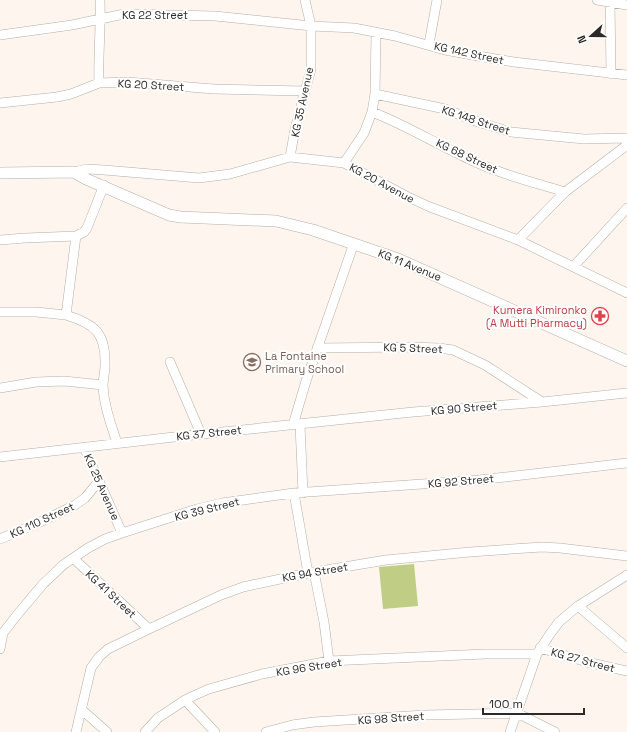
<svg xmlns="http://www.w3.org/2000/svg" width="627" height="732" viewBox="0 0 627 732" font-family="'Space Grotesk',sans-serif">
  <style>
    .green { fill: #c0cd85 }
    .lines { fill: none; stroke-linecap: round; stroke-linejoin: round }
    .minor-casing { stroke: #b5aea6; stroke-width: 10 }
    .major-casing { stroke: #b5aea6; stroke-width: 12 }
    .minor { stroke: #fff; stroke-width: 9 }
    .major { stroke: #fff; stroke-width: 11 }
    .labels { text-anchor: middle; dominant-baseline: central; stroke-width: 4; stroke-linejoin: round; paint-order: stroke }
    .street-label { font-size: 11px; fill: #2c2926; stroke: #fff }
    .health-label { font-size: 11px; fill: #be3a42; stroke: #fff; text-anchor: end }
    .education-label { font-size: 11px; fill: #785e54; stroke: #fff; text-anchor: start }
  </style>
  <rect width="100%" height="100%" fill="#fef6ee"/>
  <!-- green -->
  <path class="green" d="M 414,564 L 418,606 L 383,609 L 379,567 Z"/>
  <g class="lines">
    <!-- minor casing -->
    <g class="minor-casing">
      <path id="minor" d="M 597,0 L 627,5
        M 610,2 L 611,74
        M 0,35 L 72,25 L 124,14 L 215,16 L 311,26 L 354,28 L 395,36 L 445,50 L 478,56 L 514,62 L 627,75
        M 429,44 L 437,0
        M 99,83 C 98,55 101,28 100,0
        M 375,94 L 445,109 L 478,122 L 511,132 L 584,139 L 627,138
        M 0,103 L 57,97 L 71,94 L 99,83 L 127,82 L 214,89 L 305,91
        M 372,112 C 406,125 436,144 469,159 C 499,174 533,182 565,192
        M 290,157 L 295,129 L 311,69 L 311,26 L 305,0
        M 344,163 L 364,133 L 372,112 L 375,94 L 376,33
        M 74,172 L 87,169 L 104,170 L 199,178 L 230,174 L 290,157 L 344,163 L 408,197 L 430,207 L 518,240 L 627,293
        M 104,185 L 87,228 L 84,232 L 76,236 L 66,315 C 95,324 106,333 105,365 C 105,372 103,379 103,386 C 104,406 111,424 117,443
        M 0,240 L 25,238 L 76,236
        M 518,240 L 565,192 L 627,145
        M 574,266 L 627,208
        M 0,312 L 36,312 L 66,315
        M 317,348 L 412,347 L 439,348 L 453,350 L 485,365 L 542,402
        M 170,362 L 201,434
        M 0,388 L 36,382 L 64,381 L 103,385
        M 293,425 L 306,381 L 354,243
        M 300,425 L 303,493
        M 84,447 L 122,533
        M 0,457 L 174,437 L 413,412 L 542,402 L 627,393
        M 294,493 L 308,573
        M 0,539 L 36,524 L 75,505 L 85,498 L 99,481
        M 73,558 L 149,629
        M 314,572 L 324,622 L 329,661
        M 578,606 L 627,648
        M 540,648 L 587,662 L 627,671
        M 0,649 L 3,633 L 17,615 L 43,584 L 63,565 L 88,548 L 105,539 L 122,533 L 197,509 L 222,503 L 294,493 L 479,480 L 627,463
        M 185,700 L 215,732
        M 81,709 L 107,732
        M 76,732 L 91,668 L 99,657 L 108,649 L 149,629 L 221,595 L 243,587 L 308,573 L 386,560 L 470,552 L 542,547 L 560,548 L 627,556
        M 145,732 L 158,718 L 185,700 L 193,696 L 209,689 L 262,674 L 329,661 L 485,654 L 537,654
        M 266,732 L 292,725 L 314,722 L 425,715 L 517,713 L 555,732
        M 510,732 L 537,654 L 550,634 L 559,622 L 578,606 L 627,575"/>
    </g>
    <!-- major casing -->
    <g class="major-casing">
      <path id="major" d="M 0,173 L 74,172 L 86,179 L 169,215 L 180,217 L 276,221 L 313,230 L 398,259 L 627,361"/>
    </g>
    <!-- minor -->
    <use href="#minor" class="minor"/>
    <!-- major -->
    <use href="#major" class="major"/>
  </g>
  <!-- icons -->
  <defs>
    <g id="pharmacy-ring" transform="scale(0.9)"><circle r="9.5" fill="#fff" stroke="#e0444e" stroke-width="1.5"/><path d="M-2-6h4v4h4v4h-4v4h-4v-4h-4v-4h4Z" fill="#e0444e"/></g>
    <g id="school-ring" transform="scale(0.9)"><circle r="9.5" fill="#fff" stroke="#8d6e63" stroke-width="1.5"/><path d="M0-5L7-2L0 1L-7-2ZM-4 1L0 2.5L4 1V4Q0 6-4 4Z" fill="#8d6e63"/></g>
  </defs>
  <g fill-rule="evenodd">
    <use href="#pharmacy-ring" x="600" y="316"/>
    <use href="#school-ring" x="252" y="362"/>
  </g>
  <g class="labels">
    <!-- street labels -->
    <g class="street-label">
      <text x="155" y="15">KG 22 Street</text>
      <text transform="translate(469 53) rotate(12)">KG 142 Street</text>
      <text transform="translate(151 85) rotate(3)">KG 20 Street</text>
      <text transform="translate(302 102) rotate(-78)">KG 35 Avenue</text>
      <text transform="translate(476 120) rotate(18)">KG 148 Street</text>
      <text transform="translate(467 156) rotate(25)">KG 68 Street</text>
      <text transform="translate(382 183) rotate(28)">KG 20 Avenue</text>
      <text transform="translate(410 265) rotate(22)">KG 11 Avenue</text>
      <text transform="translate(413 348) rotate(2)">KG 5 Street</text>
      <text transform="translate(464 408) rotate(-5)">KG 90 Street</text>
      <text transform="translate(209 433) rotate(-6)">KG 37 Street</text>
      <text transform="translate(461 481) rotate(-5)">KG 92 Street</text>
      <text transform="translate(102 487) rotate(66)">KG 25 Avenue</text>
      <text transform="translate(207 509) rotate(-14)">KG 39 Street</text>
      <text transform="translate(42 520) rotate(-25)">KG 110 Street</text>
      <text transform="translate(315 572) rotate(-10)">KG 94 Street</text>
      <text transform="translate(111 594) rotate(43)">KG 41 Street</text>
      <text transform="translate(583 660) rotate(15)">KG 27 Street</text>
      <text transform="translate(309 667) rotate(-9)">KG 96 Street</text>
      <text transform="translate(391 718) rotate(-4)">KG 98 Street</text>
    </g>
    <!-- health labels -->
    <g class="health-label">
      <text x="587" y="310">Kumera Kimironko<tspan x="587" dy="13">(A Mutti Pharmacy)</tspan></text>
    </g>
    <!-- education labels -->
    <g class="education-label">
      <text x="265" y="356">La Fontaine<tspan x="265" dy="13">Primary School</tspan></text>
    </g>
  </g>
  <!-- north arrow -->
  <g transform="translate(591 36) rotate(249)" stroke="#ffffff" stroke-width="3" paint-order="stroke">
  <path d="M0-3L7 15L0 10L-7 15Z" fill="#2c2926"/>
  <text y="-6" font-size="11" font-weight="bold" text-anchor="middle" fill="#2c2926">N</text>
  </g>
  <!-- scale -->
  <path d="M483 708v6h101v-6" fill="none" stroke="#2c2926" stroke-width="2"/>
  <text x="489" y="708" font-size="12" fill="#2c2926" stroke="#ffffff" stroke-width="3" paint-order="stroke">100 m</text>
</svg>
